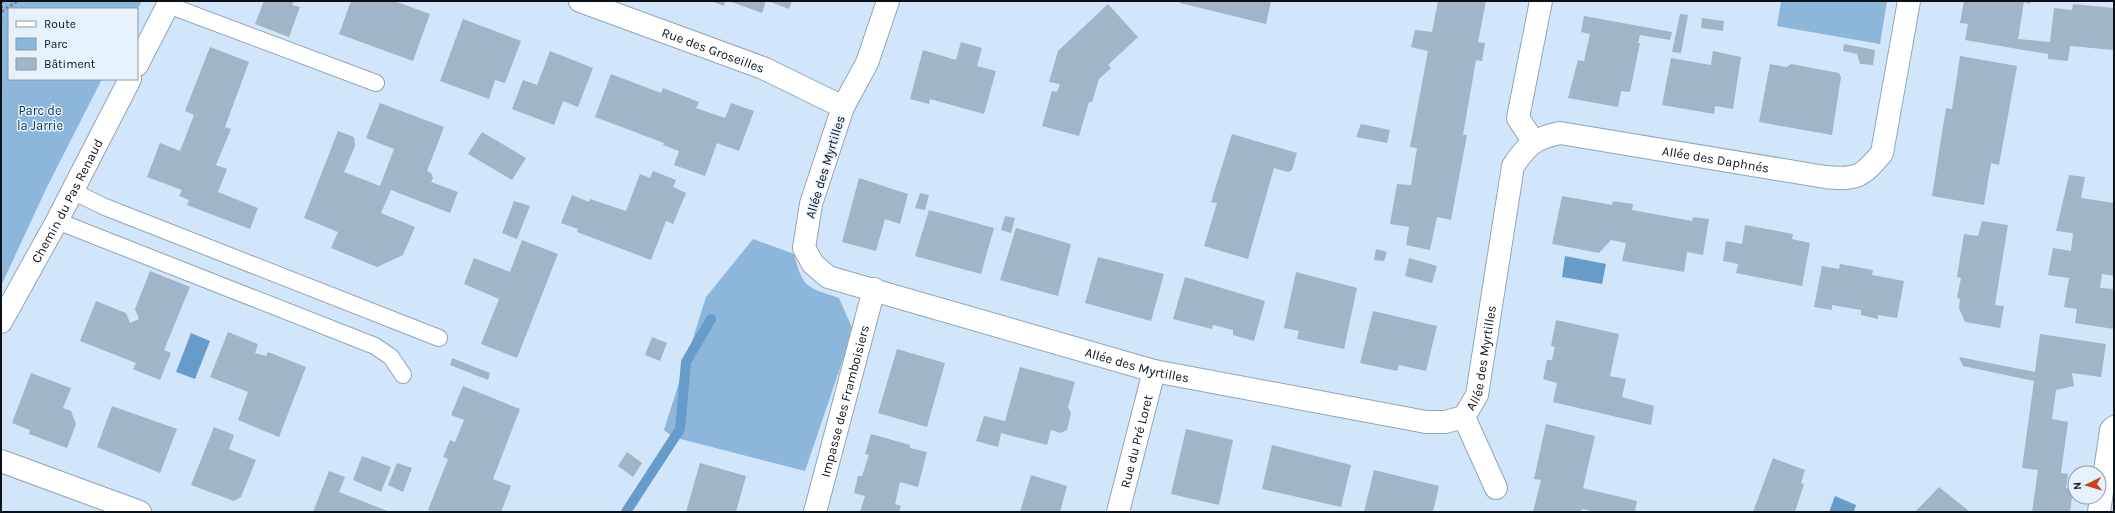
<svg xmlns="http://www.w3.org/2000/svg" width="2115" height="513" viewBox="0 0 2115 513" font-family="Karla,sans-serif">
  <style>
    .green { fill: #8db6db }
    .water { fill: #679cca }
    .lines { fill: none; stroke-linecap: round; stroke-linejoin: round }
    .stream { stroke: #679cca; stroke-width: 10 }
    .building { fill: #a0b5c8 }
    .lane-casing { stroke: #91a5b7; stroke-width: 18 }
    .street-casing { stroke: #91a5b7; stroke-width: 24 }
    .path { stroke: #677582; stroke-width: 2.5; stroke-dasharray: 2 3; stroke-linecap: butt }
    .lane { stroke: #fff; stroke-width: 16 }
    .street { stroke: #fff; stroke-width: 22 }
    .labels { text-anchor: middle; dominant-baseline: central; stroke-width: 3; stroke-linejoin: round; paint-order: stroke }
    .street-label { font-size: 13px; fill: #0a1118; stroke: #e5f2fe }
    .park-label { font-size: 13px; fill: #0c3655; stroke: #e5f2fe }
  </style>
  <rect width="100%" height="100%" fill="#d1e6fa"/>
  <!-- green -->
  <path class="green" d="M 1,1 L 142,1 L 137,10 L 9,9 L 9,79 L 102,79 L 46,189 L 1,286 Z
    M 1781,1 L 1887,1 L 1880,44 L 1777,26 Z
    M 753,239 L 794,254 C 803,289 807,287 839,298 L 853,330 L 805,471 L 673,437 L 664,430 L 706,297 Z"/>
  <!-- water -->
  <path class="water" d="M 1565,256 L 1606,264 L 1602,284 L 1562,277 Z
    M 191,333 L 210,341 L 195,379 L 176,372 Z
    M 1835,496 L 1856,505 L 1854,512 L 1829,512 Z"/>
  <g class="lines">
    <!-- stream -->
    <path class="stream" d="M 626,512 L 680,429 L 686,362 L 711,319"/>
  </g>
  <!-- building -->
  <path class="building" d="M 264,1 L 294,1 L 292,5 L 300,7 L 289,37 L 255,24 Z
    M 351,1 L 394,1 L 430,14 L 413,61 L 339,34 Z
    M 711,1 L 725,1 L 724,6 Z
    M 729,1 L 766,1 L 762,13 Z
    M 768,1 L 792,1 L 789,9 Z
    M 1180,1 L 1271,1 L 1266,24 L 1180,3 Z
    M 1438,1 L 1486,1 L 1478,42 L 1485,43 L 1482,61 L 1476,60 L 1463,135 L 1467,135 L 1451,220 L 1437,217 L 1430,250 L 1406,245 L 1409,227 L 1390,224 L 1397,184 L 1411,185 L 1417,148 L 1410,147 L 1428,51 L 1411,47 L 1415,30 L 1432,32 Z
    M 1964,1 L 2031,1 L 2030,4 L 2024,2 L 2018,39 L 2050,42 L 2054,8 L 2072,10 L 2073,4 L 2114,8 L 2114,50 L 2070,46 L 2068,61 L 2048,59 L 2048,54 L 1965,40 L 1968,24 L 1960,23 Z
    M 1108,4 L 1138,37 L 1108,65 L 1111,68 L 1099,79 L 1092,102 L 1089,102 L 1079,136 L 1042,126 L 1052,91 L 1057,92 L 1060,84 L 1049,82 L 1058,51 Z
    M 1680,14 L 1688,15 L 1681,53 L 1672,52 Z
    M 1584,16 L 1672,32 L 1670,40 L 1640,35 L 1638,43 L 1640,43 L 1630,92 L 1621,91 L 1618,107 L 1568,98 L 1578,60 L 1584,61 L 1590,34 L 1581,32 Z
    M 1702,18 L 1724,21 L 1723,31 L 1701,28 Z
    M 463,19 L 521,41 L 505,83 L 495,80 L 489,99 L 440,81 Z
    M 961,42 L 982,48 L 977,66 L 996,71 L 984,114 L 930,99 L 929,104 L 910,99 L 923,50 L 956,60 Z
    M 1844,44 L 1875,50 L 1873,65 L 1860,64 L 1857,54 L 1843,51 Z
    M 210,47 L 249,62 L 225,127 L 231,129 L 216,165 L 227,169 L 218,192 L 258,208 L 250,229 L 187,205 L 189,200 L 179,196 L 182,190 L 147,177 L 160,143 L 180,151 L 194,115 L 185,111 Z
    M 550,51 L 593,68 L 578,107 L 563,101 L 554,125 L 512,109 L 523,80 L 537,85 Z
    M 1713,51 L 1741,57 L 1733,109 L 1715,106 L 1714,114 L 1662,105 L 1671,58 L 1711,65 Z
    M 1960,56 L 2017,66 L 1999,165 L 1991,163 L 1984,205 L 1932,196 L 1946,108 L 1952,109 Z
    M 1770,64 L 1787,67 L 1791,64 L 1839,73 L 1841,77 L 1832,135 L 1759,122 Z
    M 611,74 L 661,93 L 663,88 L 699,102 L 696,108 L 725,118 L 731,103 L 754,111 L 739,151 L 717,143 L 705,176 L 674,165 L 679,151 L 663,145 L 664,143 L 595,117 Z
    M 380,103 L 444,127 L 427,171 L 431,173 L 433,178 L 431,182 L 458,192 L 450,213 L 391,190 L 381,213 L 415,227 L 403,255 L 377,267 L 331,248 L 338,232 L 304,218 L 338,131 L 354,137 L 355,146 L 344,172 L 380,186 L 394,149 L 366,138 Z
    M 1361,124 L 1390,130 L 1387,143 L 1356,137 Z
    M 482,132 L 526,158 L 512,180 L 468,154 Z
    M 1232,134 L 1297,153 L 1292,170 L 1288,172 L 1274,168 L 1248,259 L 1204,246 L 1217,203 L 1211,202 Z
    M 653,171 L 676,180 L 673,187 L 686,193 L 673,224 L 666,221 L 651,260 L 577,232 L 578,229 L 561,223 L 572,195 L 589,202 L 590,199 L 626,211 L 640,174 L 650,178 Z
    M 2069,175 L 2085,177 L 2081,198 L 2114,203 L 2114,276 L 2102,274 L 2100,288 L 2114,289 L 2114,329 L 2075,323 L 2077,309 L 2064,307 L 2069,278 L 2048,275 L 2053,248 L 2071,251 L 2073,233 L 2056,231 Z
    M 859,178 L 908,194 L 900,224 L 885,219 L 876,251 L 842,242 Z
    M 920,193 L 929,195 L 925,210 L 915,208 Z
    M 1562,196 L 1612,205 L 1613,201 L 1633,204 L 1632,210 L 1692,221 L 1693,217 L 1709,219 L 1703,255 L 1687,252 L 1684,272 L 1622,261 L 1626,243 L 1611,240 L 1599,253 L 1552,244 Z
    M 514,201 L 530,206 L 517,239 L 502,233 Z
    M 929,210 L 994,228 L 981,274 L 915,256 Z
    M 1005,216 L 1015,218 L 1011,233 L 1001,230 Z
    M 1982,221 L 2008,225 L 1995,305 L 2004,306 L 2000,328 L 1965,322 L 1959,308 L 1960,299 L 1957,298 L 1961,278 L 1957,277 L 1964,234 L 1978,236 Z
    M 1745,225 L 1793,234 L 1792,239 L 1810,243 L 1802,286 L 1736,273 L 1738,264 L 1723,261 L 1726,241 L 1742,244 Z
    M 1016,228 L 1071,244 L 1058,296 L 1000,280 Z
    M 522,240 L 558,254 L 517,358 L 481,344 L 499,299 L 464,284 L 474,258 L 510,272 Z
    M 1376,249 L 1387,252 L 1384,261 L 1374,260 Z
    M 1098,257 L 1164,274 L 1151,321 L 1085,303 Z
    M 1409,258 L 1437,266 L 1432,283 L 1405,276 Z
    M 1840,264 L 1873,270 L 1872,275 L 1904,281 L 1897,318 L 1878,315 L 1878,319 L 1861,315 L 1861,310 L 1832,305 L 1832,310 L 1814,307 L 1822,266 L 1839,269 Z
    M 150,271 L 190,287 L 164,350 L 171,353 L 160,380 L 133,369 L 136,363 L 80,341 L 96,301 L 126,313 L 130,323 L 139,319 L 135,309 Z
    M 1296,272 L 1357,288 L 1344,349 L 1297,339 L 1299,331 L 1284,328 Z
    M 1185,277 L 1265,301 L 1254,341 L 1233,335 L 1233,330 L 1213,325 L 1212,329 L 1173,319 Z
    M 1373,311 L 1437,326 L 1426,371 L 1399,365 L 1397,371 L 1360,363 Z
    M 1556,320 L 1619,334 L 1610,376 L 1626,379 L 1622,397 L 1654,406 L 1651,425 L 1553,402 L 1557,383 L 1543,379 L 1547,360 L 1552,360 L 1555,347 L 1551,346 Z
    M 228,332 L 258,344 L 255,353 L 266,356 L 268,352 L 306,367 L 279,437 L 238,420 L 248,392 L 210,377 Z
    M 2040,334 L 2106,344 L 2101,377 L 2072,373 L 2074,386 L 2056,390 L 2052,419 L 2068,422 L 2061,473 L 2068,474 L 2066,488 L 2073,489 L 2070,512 L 2032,512 L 2038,470 L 2022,468 L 2034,381 L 1963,366 L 1959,357 L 2035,372 Z
    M 652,337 L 667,343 L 660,361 L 645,355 Z
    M 897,349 L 945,363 L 927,427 L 878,413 Z
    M 452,358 L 490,373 L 488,380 L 450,365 Z
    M 1020,367 L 1075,382 L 1068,407 L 1071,413 L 1067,430 L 1061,433 L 1051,430 L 1047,445 L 1001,433 L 998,447 L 976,441 L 984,416 L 1005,421 Z
    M 31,373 L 71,388 L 63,408 L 71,411 L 76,424 L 67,448 L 29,434 L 30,430 L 12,423 Z
    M 463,386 L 520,409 L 493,479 L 511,486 L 501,512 L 435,512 L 428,510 L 448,459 L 443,457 L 450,440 L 455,442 L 464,420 L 451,415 Z
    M 112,406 L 177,429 L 160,473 L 97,447 Z
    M 1546,424 L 1595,436 L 1583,488 L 1637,501 L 1635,512 L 1596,512 L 1582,509 L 1581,512 L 1533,512 L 1541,480 L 1534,479 Z
    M 214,427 L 234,435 L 229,449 L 256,460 L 241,497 L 234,501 L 191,485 Z
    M 1186,429 L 1233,440 L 1219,505 L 1171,494 Z
    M 871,434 L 910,445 L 910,448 L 927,452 L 918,487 L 900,482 L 895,504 L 901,506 L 899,512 L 860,512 L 865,496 L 854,493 L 858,476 L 862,476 L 869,455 L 865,454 Z
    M 1272,445 L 1351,465 L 1341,507 L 1262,489 Z
    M 627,452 L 642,463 L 633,477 L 618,466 Z
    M 362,456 L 391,467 L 381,492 L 353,480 Z
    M 1773,458 L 1805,470 L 1801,483 L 1804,484 L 1795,512 L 1753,512 Z
    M 397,463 L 412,468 L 403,492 L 388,485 Z
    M 700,463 L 746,476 L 736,512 L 686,512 Z
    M 1374,470 L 1439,486 L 1433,512 L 1364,512 Z
    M 329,471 L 345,477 L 339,492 L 390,512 L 313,512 Z
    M 1031,475 L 1067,486 L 1060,512 L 1020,512 Z
    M 1939,487 L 1970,512 L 1915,512 Z"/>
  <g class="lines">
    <!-- lane casing -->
    <g class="lane-casing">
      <path id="lane" d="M 168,5 L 376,83
        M 72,191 L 105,207 L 439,338
        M 57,221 L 375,346 L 391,357 L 403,375"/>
    </g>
    <!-- street casing -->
    <g class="street-casing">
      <g id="street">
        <path id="s1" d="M 580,1 L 763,68 L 843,107"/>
        <path id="s2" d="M 888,1 L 867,63 L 843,107 L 811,204 L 804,248 L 813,264 L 828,277 L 1154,371 L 1426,422 L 1445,422 L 1464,417 L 1477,395 L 1513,166 C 1527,145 1535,138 1560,133 L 1825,177 C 1857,180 1862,177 1882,153 L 1909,1"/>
        <path d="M 137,65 L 170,1"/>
        <path d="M 1533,141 L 1518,118 L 1541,1"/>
        <path id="s3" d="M 1,322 L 57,221 L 130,79"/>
        <path d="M 1464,417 L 1496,488"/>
        <path d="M 1,461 L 140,512"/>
        <path id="s4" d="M 815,512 L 874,289"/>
        <path id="s5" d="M 1118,512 L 1154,371"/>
        <path d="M 2099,512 L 2111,430 L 2114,427"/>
      </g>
    </g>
    <!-- path -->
    <path class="path" d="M 2,11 L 18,1
      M 1,18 L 2,1"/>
    <!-- lane -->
    <use href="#lane" class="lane"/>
    <!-- street -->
    <use href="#street" class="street"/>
  </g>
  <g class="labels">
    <!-- street labels -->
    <g class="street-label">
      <text stroke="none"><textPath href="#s1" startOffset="142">Rue des Groseilles</textPath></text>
      <text stroke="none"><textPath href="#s2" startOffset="1430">Allée des Daphnés</textPath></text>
      <text transform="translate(825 167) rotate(-73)">Allée des Myrtilles</text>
      <text stroke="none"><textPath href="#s3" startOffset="138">Chemin du Pas Renaud</textPath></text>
      <text stroke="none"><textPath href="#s2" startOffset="1018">Allée des Myrtilles</textPath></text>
      <text stroke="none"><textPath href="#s2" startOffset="622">Allée des Myrtilles</textPath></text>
      <text stroke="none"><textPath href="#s4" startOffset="115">Impasse des Framboisiers</textPath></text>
      <text stroke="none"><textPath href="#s5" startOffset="73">Rue du Pré Loret</textPath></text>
    </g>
    <!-- park labels -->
    <g class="park-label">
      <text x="40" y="110">Parc de<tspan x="40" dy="15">la Jarrie</tspan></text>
    </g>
  </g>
  <!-- border -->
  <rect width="2115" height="513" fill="none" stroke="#0a1118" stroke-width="4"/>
  <!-- legend -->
  <rect x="8" y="8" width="130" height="72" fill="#e5f2fe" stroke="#8d98a2"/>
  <rect x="16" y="21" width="20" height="6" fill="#ffffff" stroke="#8d98a2"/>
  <text x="44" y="28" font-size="12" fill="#0a1118">Route</text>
  <rect x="16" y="38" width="20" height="12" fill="#8db6db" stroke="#8d98a2"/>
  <text x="44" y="48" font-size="12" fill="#0a1118">Parc</text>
  <rect x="16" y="58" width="20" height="12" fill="#a0b5c8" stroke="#8d98a2"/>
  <text x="44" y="68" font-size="12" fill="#0a1118">Bâtiment</text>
  <!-- north arrow -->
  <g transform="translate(2087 485) rotate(265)"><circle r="19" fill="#e5f2fe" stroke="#8d98a2"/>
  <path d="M0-3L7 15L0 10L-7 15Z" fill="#cb4219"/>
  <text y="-6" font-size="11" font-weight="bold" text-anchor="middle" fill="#0a1118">N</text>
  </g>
</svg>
